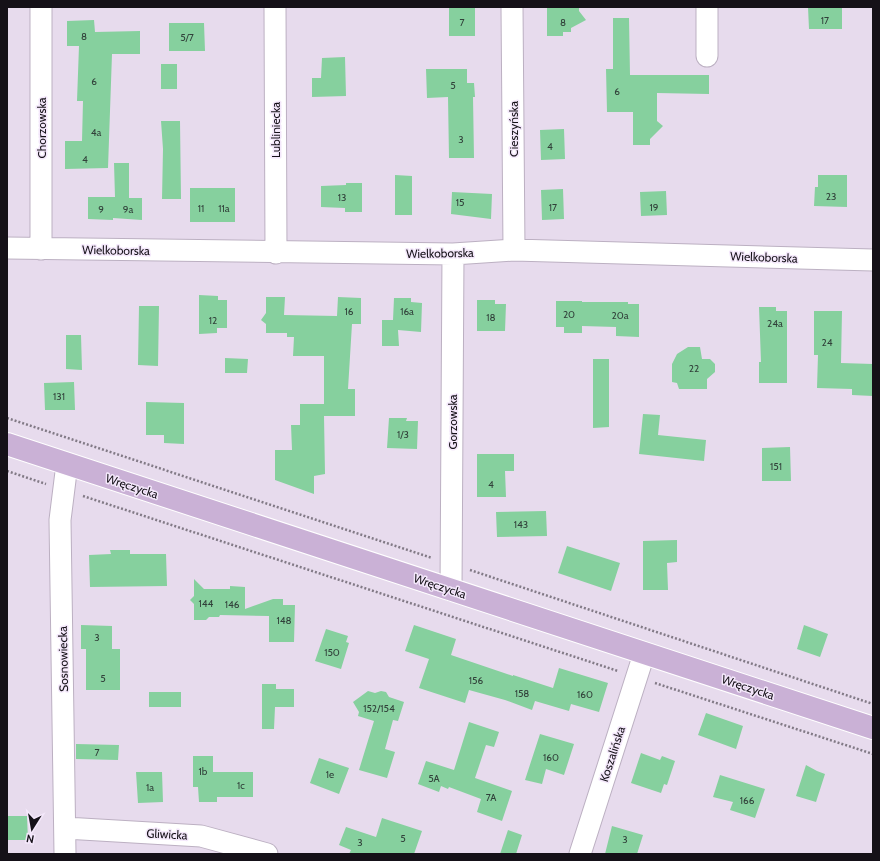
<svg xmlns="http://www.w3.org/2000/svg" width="880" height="861" viewBox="0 0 880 861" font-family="Cabin,sans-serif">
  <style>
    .building { fill: #86d09e }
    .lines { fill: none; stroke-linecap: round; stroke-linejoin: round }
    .minor-casing { stroke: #bcb0c2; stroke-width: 23 }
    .major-casing { stroke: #fff; stroke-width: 24 }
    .path { stroke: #827a86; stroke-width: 2.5; stroke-dasharray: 2 2; stroke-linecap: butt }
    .minor { stroke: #fff; stroke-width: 21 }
    .major { stroke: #cab1d6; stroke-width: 22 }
    .labels { text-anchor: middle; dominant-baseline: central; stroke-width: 3; stroke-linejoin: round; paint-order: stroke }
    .number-label { font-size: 10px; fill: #31413a }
    .street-label { font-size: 12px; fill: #151118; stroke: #f4e8fb }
  </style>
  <rect width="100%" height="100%" fill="#e7dbed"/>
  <!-- building -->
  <path class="building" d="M 453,7 L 475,7 L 475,36 L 449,36 L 449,8 Z
    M 547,7 L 579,7 L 579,11 L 586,20 L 571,28 L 571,32 L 563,32 L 563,36 L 547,36 Z
    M 808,7 L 842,7 L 842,29 L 809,29 Z
    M 613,18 L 629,18 L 630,75 L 709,75 L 709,94 L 657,93 L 657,121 L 663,126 L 650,139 L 650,145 L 633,145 L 633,112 L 607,112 L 606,69 L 613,69 Z
    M 94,20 L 95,32 L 140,31 L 140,54 L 112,54 L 108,168 L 65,169 L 65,141 L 82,141 L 83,101 L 77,101 L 79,46 L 67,46 L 67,21 Z
    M 169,23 L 204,23 L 205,51 L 169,51 Z
    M 345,57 L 346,96 L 312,97 L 312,78 L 321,78 L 322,58 Z
    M 161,64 L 177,64 L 177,89 L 161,89 Z
    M 426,69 L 467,69 L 467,83 L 474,83 L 475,97 L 473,97 L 474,158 L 449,158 L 448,97 L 427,98 Z
    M 161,121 L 180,121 L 181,199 L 162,199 L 163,149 Z
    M 564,129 L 565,159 L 541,160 L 540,130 Z
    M 114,163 L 129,163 L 129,198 L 142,198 L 142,220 L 113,218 L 113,220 L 88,219 L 88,197 L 115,197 Z
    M 395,175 L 412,176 L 412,215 L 395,215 Z
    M 818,175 L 847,175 L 847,207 L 814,206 L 815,187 L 818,187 Z
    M 346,183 L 362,183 L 362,212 L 345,212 L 345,208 L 321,207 L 321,186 L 346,185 Z
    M 190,188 L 235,188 L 235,222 L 190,222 Z
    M 563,189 L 564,219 L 542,220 L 541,190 Z
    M 666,191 L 667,215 L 641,216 L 640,192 Z
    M 452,192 L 492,194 L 491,219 L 451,214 Z
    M 199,295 L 218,296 L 218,300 L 227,300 L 227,328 L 217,328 L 217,333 L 199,334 Z
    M 266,297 L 285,297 L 284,315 L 337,316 L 338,297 L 361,298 L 361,324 L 352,324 L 348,389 L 355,389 L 355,416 L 324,416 L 325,474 L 314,476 L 314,494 L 275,480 L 275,450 L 292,450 L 291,425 L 300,425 L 300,404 L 324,404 L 324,356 L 293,356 L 294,337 L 287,337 L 287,333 L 266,333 L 266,324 L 261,320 L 266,313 Z
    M 394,298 L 411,298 L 411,302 L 422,303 L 421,332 L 398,330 L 399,346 L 382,346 L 382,320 L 393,320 Z
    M 477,300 L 495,300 L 495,304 L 506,304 L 505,331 L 477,331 Z
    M 556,301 L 582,301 L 582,302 L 628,302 L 628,304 L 639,304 L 639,337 L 616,336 L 616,327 L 582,326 L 582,333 L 564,333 L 564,327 L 556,327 Z
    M 139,306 L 159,306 L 158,366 L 138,365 Z
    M 759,307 L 776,307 L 776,311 L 787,311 L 787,383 L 759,383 L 759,362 L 761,362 Z
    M 814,311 L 842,311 L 841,363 L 873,364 L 873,396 L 852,395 L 852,389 L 817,388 L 818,355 L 814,355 Z
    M 66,335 L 81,335 L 82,370 L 66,369 Z
    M 688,347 L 700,347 L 702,359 L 710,359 L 715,364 L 715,372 L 707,379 L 707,389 L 679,389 L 677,383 L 672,382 L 672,364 L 677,354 Z
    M 225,358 L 248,359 L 247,373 L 225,373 Z
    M 593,359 L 609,359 L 609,427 L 593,428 Z
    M 74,382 L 75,410 L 45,410 L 44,383 Z
    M 146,402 L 184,403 L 184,444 L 164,443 L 164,435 L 146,435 Z
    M 643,414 L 660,415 L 658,435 L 706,440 L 704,461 L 639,454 Z
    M 389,418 L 407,418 L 406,421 L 418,421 L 417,449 L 387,448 Z
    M 790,447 L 791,481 L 762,481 L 762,448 Z
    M 477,454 L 514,454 L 514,471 L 505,471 L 506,497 L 477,497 Z
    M 546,511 L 547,536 L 497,537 L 496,512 Z
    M 677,540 L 677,562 L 667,563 L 668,590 L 643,590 L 643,541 Z
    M 567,546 L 620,563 L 611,591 L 558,573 Z
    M 110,550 L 130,550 L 130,554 L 166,554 L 167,586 L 90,587 L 89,555 L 111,554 Z
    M 194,579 L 204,589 L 230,589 L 230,586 L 245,587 L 245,609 L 273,599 L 283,599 L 283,605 L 295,605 L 294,642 L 269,642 L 269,616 L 220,615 L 219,617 L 209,617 L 206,620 L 194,620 L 194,604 L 190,600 L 194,596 Z
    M 81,625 L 112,626 L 112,649 L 120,649 L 120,690 L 86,690 L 86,649 L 81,649 Z
    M 414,625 L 456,639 L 451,655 L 513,676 L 513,675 L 553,688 L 559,668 L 608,683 L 599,712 L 571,704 L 569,711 L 535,701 L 532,710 L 505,700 L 469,690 L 465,703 L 419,688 L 429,659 L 405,651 Z
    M 804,625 L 828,634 L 820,657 L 797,649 Z
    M 326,629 L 348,636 L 346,642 L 349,643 L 341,669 L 315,661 Z
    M 262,684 L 276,684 L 276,689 L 294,689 L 294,707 L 275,707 L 274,729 L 262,729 Z
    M 368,691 L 375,693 L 381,691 L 386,692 L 389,697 L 404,702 L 398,721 L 393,720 L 385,749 L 395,752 L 387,778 L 359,770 L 374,721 L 358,716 L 359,712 L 353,702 Z
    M 149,692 L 181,692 L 181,707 L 149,707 Z
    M 706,713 L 743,726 L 736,749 L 698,735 Z
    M 469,722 L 499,732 L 494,747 L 486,745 L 475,778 L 512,791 L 502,821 L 477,812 L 481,799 L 449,787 L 448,789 L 441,786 L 439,792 L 418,784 L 426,761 L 454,770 Z
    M 540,734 L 574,744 L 564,775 L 546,769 L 542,784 L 525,780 Z
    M 76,744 L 119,745 L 118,760 L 76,759 Z
    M 641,753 L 660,760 L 662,756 L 675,761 L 667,785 L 664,784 L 661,793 L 631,783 Z
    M 193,756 L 213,756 L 213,772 L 253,772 L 253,797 L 217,797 L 217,802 L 199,802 L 198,787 L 193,787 Z
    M 319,758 L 349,768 L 339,794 L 310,783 Z
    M 806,765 L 817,771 L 825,774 L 816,802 L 796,796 Z
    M 136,772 L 162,772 L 163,802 L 138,803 Z
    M 720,775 L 765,789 L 755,818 L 730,810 L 733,802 L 713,797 Z
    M 7,816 L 27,816 L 28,840 L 7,840 Z
    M 382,818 L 422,831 L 414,854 L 349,854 L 351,850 L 339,845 L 346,827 L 376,837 Z
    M 612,826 L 643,835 L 637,854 L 605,854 Z
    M 508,830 L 522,835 L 516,854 L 500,854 Z"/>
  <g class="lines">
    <!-- minor casing -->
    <g class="minor-casing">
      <path id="minor" d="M 41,7 L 41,249
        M 275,7 L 276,253
        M 512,7 L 514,250
        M 707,56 L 707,7
        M 7,248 L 453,254 L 514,250 L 873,260
        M 451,590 L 453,254
        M 65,828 L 201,836 L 267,854
        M 65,854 L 60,520 L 67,464
        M 580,854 L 644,654"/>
    </g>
    <!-- major casing -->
    <g class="major-casing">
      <path id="major" d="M 7,444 L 873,728"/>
    </g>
    <!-- path -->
    <path class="path" d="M 7,418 L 432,558
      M 7,471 L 46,484
      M 83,496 L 618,671
      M 470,570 L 873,704
      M 655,683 L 873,754"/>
    <!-- minor -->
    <use href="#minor" class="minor"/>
    <!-- major -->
    <use href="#major" class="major"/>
  </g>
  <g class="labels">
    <!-- number labels -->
    <g class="number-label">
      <text x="825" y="20">17</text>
      <text x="462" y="22">7</text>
      <text x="563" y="22">8</text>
      <text x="84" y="36">8</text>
      <text x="187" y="37">5/7</text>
      <text x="94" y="81">6</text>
      <text x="453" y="85">5</text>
      <text x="617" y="91">6</text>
      <text x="96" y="132">4a</text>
      <text x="461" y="139">3</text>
      <text x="550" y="146">4</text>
      <text x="85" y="159">4</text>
      <text x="831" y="196">23</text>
      <text x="342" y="197">13</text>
      <text x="460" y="202">15</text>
      <text x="553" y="207">17</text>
      <text x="654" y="207">19</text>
      <text x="201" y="208">11</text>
      <text x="224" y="208">11a</text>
      <text x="101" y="209">9</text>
      <text x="128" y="209">9a</text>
      <text x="349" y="311">16</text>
      <text x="407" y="311">16a</text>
      <text x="569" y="314">20</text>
      <text x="620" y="315">20a</text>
      <text x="491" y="317">18</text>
      <text x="213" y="320">12</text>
      <text x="775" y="323">24a</text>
      <text x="827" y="342">24</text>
      <text x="694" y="368">22</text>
      <text x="59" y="396">131</text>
      <text x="403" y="434">1/3</text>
      <text x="776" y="466">151</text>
      <text x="491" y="484">4</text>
      <text x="521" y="524">143</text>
      <text x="206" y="603">144</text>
      <text x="232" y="604">146</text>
      <text x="284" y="620">148</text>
      <text x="97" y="637">3</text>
      <text x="332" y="652">150</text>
      <text x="103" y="678">5</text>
      <text x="476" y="680">156</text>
      <text x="522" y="693">158</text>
      <text x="585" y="694">160</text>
      <text x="379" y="708">152/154</text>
      <text x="97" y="752">7</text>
      <text x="551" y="757">160</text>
      <text x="203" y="771">1b</text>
      <text x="330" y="774">1e</text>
      <text x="434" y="778">5A</text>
      <text x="241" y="785">1c</text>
      <text x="150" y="787">1a</text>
      <text x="491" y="797">7A</text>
      <text x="747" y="800">166</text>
      <text x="403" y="838">5</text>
      <text x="625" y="839">3</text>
      <text x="360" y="842">3</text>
    </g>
    <!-- street labels -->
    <g class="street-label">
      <text transform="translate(41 128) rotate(-90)">Chorzowska</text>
      <text transform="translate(513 129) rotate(-90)">Cieszyńska</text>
      <text transform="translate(275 130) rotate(-90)">Lubliniecka</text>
      <text transform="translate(116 250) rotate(1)">Wielkoborska</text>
      <text transform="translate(440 253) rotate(-1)">Wielkoborska</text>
      <text transform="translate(764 257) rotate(2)">Wielkoborska</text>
      <text transform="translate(452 422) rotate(-90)">Gorzowska</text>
      <text transform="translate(132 486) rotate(18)">Wręczycka</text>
      <text transform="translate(440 586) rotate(18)">Wręczycka</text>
      <text transform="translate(63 659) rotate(-91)">Sosnowiecka</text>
      <text transform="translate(748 687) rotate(18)">Wręczycka</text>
      <text transform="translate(612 754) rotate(-72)">Koszalińska</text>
      <text transform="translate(167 834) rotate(3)">Gliwicka</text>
    </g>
  </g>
  <!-- border -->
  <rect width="880" height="861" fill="none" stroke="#151118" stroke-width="16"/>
  <!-- north arrow -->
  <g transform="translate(32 829) rotate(191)" stroke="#f4e8fb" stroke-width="3" paint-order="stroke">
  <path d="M0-3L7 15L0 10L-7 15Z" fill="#151118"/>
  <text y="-6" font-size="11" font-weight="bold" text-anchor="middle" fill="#151118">N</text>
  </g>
</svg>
